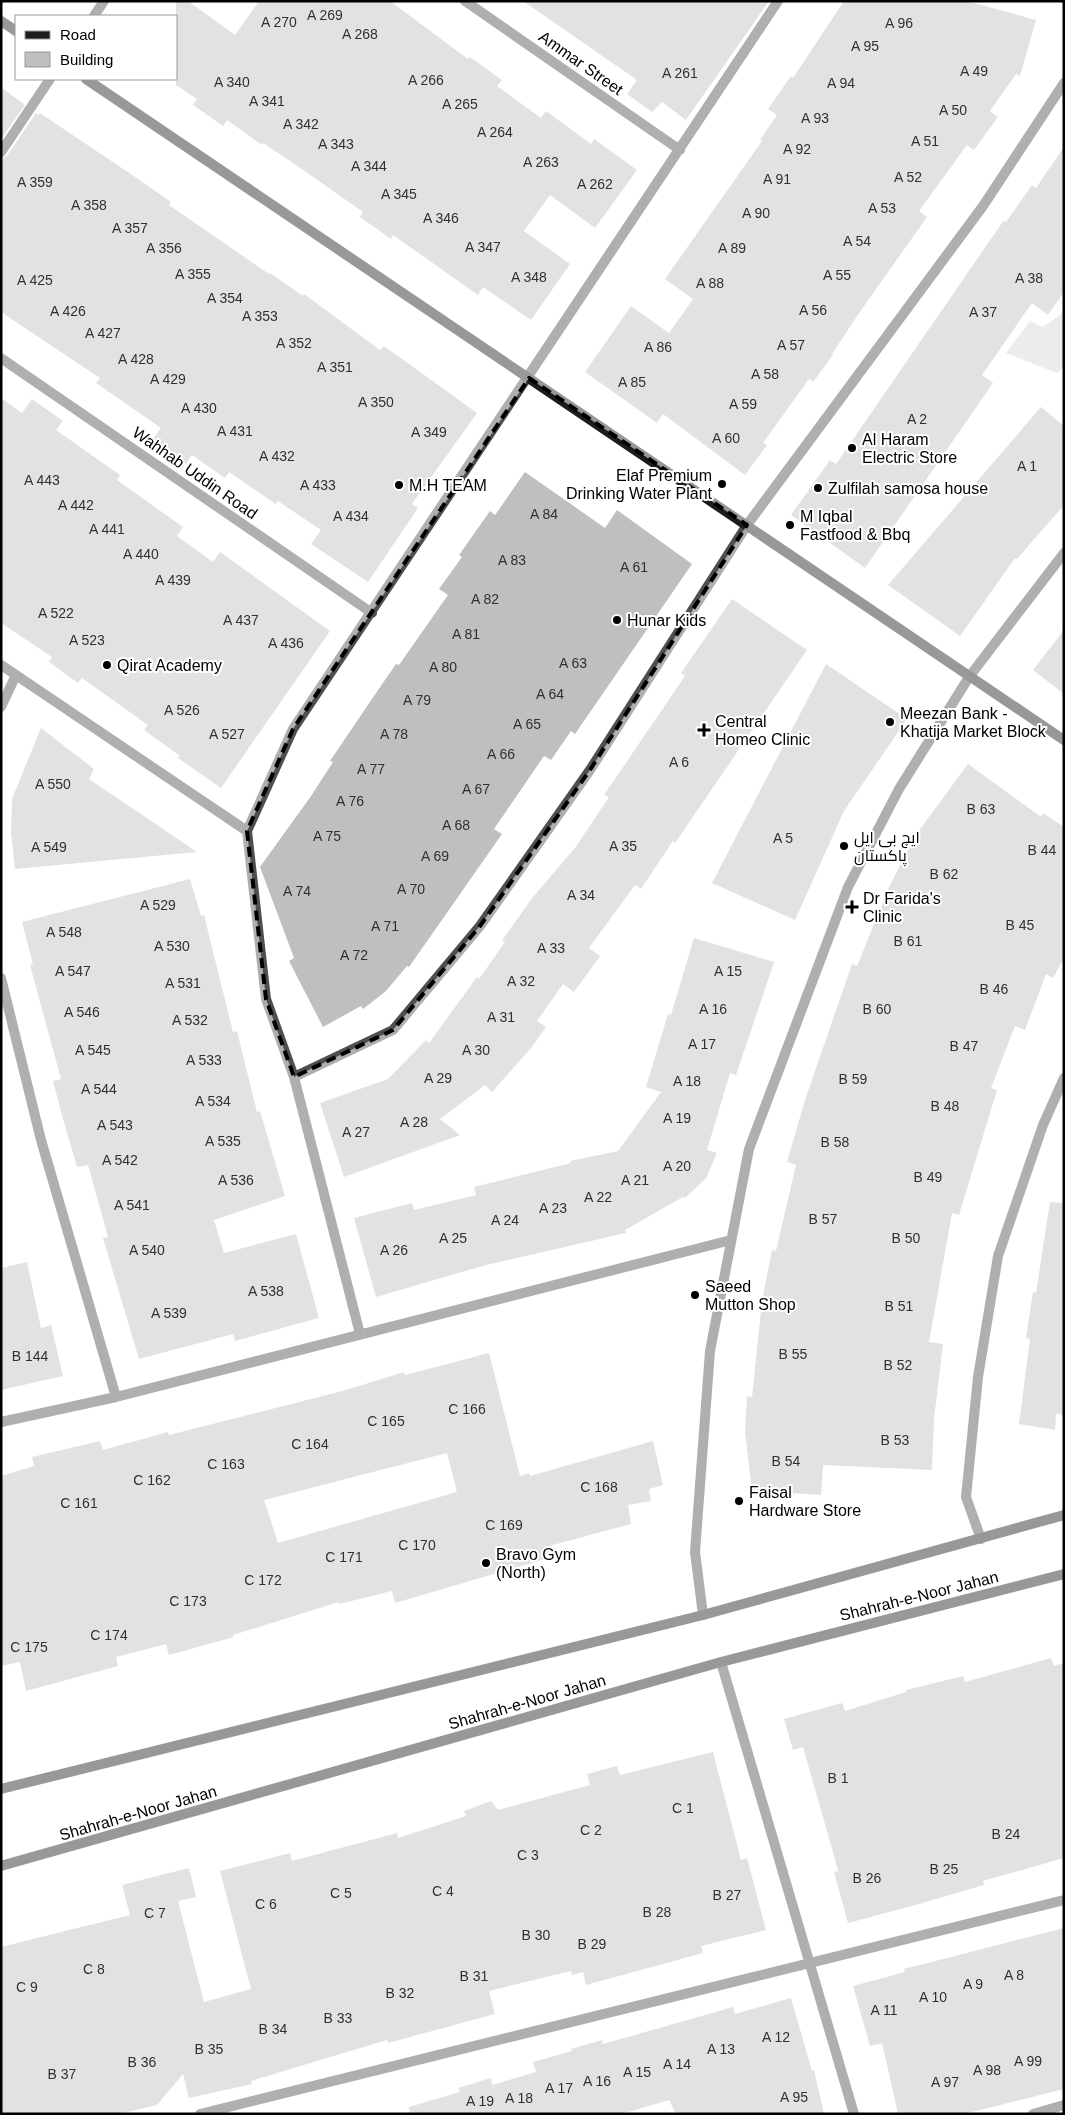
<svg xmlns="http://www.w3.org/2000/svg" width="1065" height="2115" viewBox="0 0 1065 2115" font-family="Helvetica,Cairo,sans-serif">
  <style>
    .green { fill: #d6d6d6 }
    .building { fill: #bfbfbf; fill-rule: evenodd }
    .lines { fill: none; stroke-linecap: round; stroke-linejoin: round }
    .street { stroke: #4f4f4f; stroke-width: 10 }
    .secondary { stroke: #1c1c1c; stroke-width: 10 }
    .marked { fill: none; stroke: #000; stroke-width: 4; stroke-dasharray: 10 6; stroke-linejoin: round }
    .poi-dot { fill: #000; stroke: #fff; stroke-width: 2 }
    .labels { text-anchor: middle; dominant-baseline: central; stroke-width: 4; stroke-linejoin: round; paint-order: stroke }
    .number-label { font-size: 14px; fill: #303030 }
    .street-label { font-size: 16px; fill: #000; stroke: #fff }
    .poi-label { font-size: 16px; fill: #000; stroke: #fff; text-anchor: start }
  </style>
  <rect width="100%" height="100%" fill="#fff"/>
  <!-- green -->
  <path class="green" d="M 1064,308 L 1064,367 L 1057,373 L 1006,353 L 1030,321 L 1043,327 L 1060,315 Z"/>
  <!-- building -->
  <path class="building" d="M 176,1 L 188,1 L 235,35 L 259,1 L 390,1 L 468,59 L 470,57 L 502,80 L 497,86 L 541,118 L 546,111 L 591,144 L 594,139 L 637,170 L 595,228 L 550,195 L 524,231 L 570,264 L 531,320 L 483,287 L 478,295 L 393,235 L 391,239 L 360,217 L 363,212 L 296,165 L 263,143 L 262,145 L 227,120 L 223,126 L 193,105 L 197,99 L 176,85 Z
    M 523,1 L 769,1 L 686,120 L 662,102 L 652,112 L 627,94 L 637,80 Z
    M 844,1 L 967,1 L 1036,20 L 1020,76 L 1016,74 L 990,111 L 998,117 L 974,150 L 967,145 L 919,211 L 927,217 L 857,316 L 832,354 L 833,355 L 813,382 L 809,379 L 763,443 L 767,445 L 745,475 L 663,414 L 657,423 L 585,372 L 631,306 L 669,333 L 693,299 L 665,279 L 762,141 L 760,140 L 777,115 L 768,109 L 791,76 L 793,78 Z
    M 1,87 L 25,105 L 1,139 Z
    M 36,113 L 38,115 L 40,113 L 141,181 L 171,202 L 169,205 L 269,274 L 270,273 L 303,296 L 304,294 L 380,350 L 384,346 L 477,413 L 412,504 L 418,508 L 368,582 L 311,544 L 321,530 L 278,501 L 276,504 L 229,472 L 225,478 L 192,455 L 186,464 L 152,440 L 161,428 L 96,383 L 100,378 L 1,312 L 1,159 L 7,156 Z
    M 1064,147 L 1064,292 L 1048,315 L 1032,303 L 982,375 L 993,383 L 865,568 L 791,515 L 830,460 L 836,464 L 1004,220 L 1006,222 L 1032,185 L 1036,188 Z
    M 1,398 L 22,413 L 32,399 L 63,421 L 56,430 L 120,475 L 117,480 L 183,527 L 177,536 L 213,562 L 220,552 L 330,631 L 221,788 L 178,758 L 180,756 L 144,730 L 148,725 L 82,678 L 78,683 L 49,662 L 52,657 L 1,623 Z
    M 1041,407 L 1064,426 L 1064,505 L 1017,559 L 1015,558 L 960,636 L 888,585 Z
    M 525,472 L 605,528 L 617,510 L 692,564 L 575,734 L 571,731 L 551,760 L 544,756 L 494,829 L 502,834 L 409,967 L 407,966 L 386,991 L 363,1009 L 361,1006 L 323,1027 L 289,961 L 294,958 L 260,867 L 311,796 L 333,762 L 330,761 L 376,693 L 396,664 L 399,665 L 448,595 L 439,589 L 462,557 L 459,555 L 490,511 L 495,515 Z
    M 732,599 L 807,650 L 675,843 L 673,841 L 641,889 L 635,885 L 589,948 L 600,956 L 574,992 L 563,984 L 537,1021 L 546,1027 L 531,1048 L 492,1092 L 485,1085 L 440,1119 L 460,1135 L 344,1177 L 320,1103 L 388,1079 L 426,1040 L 429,1043 L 477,977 L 479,979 L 505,942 L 502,940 L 533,897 L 575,848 L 609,797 L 604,795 L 685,676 L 681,673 Z
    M 1064,630 L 1064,694 L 1033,670 Z
    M 826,664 L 907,719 L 844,811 L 795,920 L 712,883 Z
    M 41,728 L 94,769 L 89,779 L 197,852 L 15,869 L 11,832 L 12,799 Z
    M 968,764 L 1041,817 L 1043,813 L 1064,827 L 1064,958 L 1053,978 L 1046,974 L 1025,1030 L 1015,1026 L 991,1088 L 997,1090 L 959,1215 L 952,1213 L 929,1342 L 943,1344 L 934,1419 L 932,1470 L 823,1465 L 821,1495 L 752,1491 L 745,1432 L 747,1396 L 752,1397 L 762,1301 L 772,1250 L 776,1251 L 796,1165 L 787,1162 L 805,1100 L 852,964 L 857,966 L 889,887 L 915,836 Z
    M 190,879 L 201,916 L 204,915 L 233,1032 L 237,1031 L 257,1112 L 260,1111 L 285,1196 L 214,1220 L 224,1253 L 296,1234 L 319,1318 L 235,1341 L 233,1334 L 139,1359 L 103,1238 L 108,1237 L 88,1165 L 77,1167 L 63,1119 L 53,1081 L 61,1079 L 30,965 L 33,964 L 22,922 Z
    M 694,938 L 774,962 L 736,1075 L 730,1073 L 707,1150 L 717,1153 L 706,1178 L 685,1198 L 683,1197 L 625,1230 L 626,1233 L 486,1265 L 376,1297 L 354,1218 L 412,1203 L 414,1210 L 476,1195 L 474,1187 L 571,1163 L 570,1161 L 618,1151 L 661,1092 L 646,1087 L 668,1014 L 671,1015 Z
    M 1050,1202 L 1064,1203 L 1064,1415 L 1056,1414 L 1055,1430 L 1019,1424 L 1030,1339 L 1026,1338 L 1033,1292 L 1036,1293 Z
    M 27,1262 L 41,1328 L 51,1325 L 63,1376 L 1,1390 L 1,1268 Z
    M 489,1353 L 520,1476 L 529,1473 L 530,1476 L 653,1441 L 663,1485 L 649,1489 L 651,1501 L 628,1505 L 631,1524 L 549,1546 L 552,1557 L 395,1603 L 392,1591 L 339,1604 L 339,1602 L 233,1635 L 234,1637 L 169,1655 L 166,1644 L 116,1657 L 118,1666 L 26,1691 L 20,1662 L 1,1666 L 1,1476 L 34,1466 L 32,1457 L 100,1441 L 103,1450 L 168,1432 L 169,1435 L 346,1390 L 404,1372 L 405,1375 ZM 447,1453 L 457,1492 L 278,1543 L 264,1500 Z
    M 1051,1658 L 1054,1666 L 1064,1663 L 1064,1858 L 983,1881 L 984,1885 L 919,1904 L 848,1923 L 834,1872 L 838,1871 L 831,1845 L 803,1747 L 793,1750 L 784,1719 L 842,1703 L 845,1711 L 906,1692 L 906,1690 L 963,1676 L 965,1682 Z
    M 713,1752 L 741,1860 L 747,1858 L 766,1930 L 701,1946 L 703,1953 L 586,1985 L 583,1972 L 572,1975 L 571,1971 L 489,1991 L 495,2014 L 388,2043 L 387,2040 L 251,2081 L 252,2084 L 189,2098 L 183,2074 L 157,2105 L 119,2114 L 1,2114 L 1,1947 L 130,1915 L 122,1885 L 189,1868 L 196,1897 L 178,1901 L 204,2002 L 251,1989 L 220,1871 L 290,1853 L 292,1861 L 397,1833 L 398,1838 L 466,1816 L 464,1811 L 491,1801 L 498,1810 L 590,1785 L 587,1774 L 617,1766 L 620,1775 Z
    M 1064,1928 L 1064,2089 L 964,2114 L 898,2114 L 882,2043 L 870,2046 L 853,1986 L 905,1972 L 904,1969 Z
    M 791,1998 L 812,2071 L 814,2070 L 824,2114 L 676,2114 L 669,2100 L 621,2114 L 410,2114 L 409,2107 L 460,2092 L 458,2088 L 491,2078 L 492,2085 L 536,2072 L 533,2062 L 572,2051 L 571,2049 L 602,2040 L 603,2044 L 733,2007 L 735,2014 Z"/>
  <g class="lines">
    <!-- street -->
    <path class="street" d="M 465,1 L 680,150
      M 94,16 L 104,1
      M 1,152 L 50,79
      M 1,358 L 372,613
      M 1,665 L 247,831
      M 1,707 L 16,675
      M 1,978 L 41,1140 L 116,1397
      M 294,1077 L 393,1030 L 480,926 L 590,770 L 747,525 L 983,206 L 1064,83
      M 360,1334 L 294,1077 L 266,999 L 247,831 L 293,729 L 778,1
      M 1,1422 L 116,1397 L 731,1240
      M 981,1539 L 966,1497 L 978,1377 L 998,1256 L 1043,1125 L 1064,1078
      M 703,1615 L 695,1552 L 710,1351 L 749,1149 L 848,887 L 899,789 L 969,677 L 1064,553
      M 721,1662 L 854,2114
      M 200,2114 L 1064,1900
      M 1033,2114 L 1064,2105"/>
    <!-- secondary -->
    <path class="secondary" d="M 1,21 L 16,31
      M 86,79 L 1064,740
      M 1,1789 L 703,1615 L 1064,1515
      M 1,1866 L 721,1662 L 1064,1574"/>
  </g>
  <!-- marked area -->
  <path d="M0 0H1065V2115H0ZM 529,378 L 747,525 L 590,770 L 480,926 L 393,1030 L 294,1077 L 266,999 L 247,831 L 293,729 Z" fill="#fff" fill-opacity=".55" fill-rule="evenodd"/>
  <path class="marked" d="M 529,378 L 747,525 L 590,770 L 480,926 L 393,1030 L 294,1077 L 266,999 L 247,831 L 293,729 Z"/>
  <!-- markers -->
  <g class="poi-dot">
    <circle cx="852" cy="448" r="5"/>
    <circle cx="722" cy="484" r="5"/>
    <circle cx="399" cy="485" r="5"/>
    <circle cx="818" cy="488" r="5"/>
    <circle cx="790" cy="525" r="5"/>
    <circle cx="617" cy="620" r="5"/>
    <circle cx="107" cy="665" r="5"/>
    <circle cx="890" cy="722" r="5"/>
    <path d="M701.5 722.5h5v5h5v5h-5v5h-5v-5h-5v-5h5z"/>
    <circle cx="844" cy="846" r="5"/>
    <path d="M849.5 899.5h5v5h5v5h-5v5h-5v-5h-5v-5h5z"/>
    <circle cx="695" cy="1295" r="5"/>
    <circle cx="739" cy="1501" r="5"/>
    <circle cx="486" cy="1563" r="5"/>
  </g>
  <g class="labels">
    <!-- number labels -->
    <g class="number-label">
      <text x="325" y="15">A 269</text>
      <text x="279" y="22">A 270</text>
      <text x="899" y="23">A 96</text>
      <text x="360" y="34">A 268</text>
      <text x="865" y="46">A 95</text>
      <text x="974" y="71">A 49</text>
      <text x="680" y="73">A 261</text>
      <text x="426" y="80">A 266</text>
      <text x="232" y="82">A 340</text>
      <text x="841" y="83">A 94</text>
      <text x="267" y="101">A 341</text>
      <text x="460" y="104">A 265</text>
      <text x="953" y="110">A 50</text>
      <text x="815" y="118">A 93</text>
      <text x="301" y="124">A 342</text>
      <text x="495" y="132">A 264</text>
      <text x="925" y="141">A 51</text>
      <text x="336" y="144">A 343</text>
      <text x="797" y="149">A 92</text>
      <text x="541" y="162">A 263</text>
      <text x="369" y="166">A 344</text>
      <text x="908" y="177">A 52</text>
      <text x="777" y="179">A 91</text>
      <text x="35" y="182">A 359</text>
      <text x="595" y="184">A 262</text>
      <text x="399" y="194">A 345</text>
      <text x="89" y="205">A 358</text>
      <text x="882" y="208">A 53</text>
      <text x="756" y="213">A 90</text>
      <text x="441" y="218">A 346</text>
      <text x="130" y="228">A 357</text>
      <text x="857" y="241">A 54</text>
      <text x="483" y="247">A 347</text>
      <text x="164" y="248">A 356</text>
      <text x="732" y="248">A 89</text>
      <text x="193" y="274">A 355</text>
      <text x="837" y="275">A 55</text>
      <text x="529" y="277">A 348</text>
      <text x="1029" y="278">A 38</text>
      <text x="35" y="280">A 425</text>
      <text x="710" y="283">A 88</text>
      <text x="225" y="298">A 354</text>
      <text x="813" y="310">A 56</text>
      <text x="68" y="311">A 426</text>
      <text x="983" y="312">A 37</text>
      <text x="260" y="316">A 353</text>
      <text x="103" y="333">A 427</text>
      <text x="294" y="343">A 352</text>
      <text x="791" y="345">A 57</text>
      <text x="658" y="347">A 86</text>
      <text x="136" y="359">A 428</text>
      <text x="335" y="367">A 351</text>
      <text x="765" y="374">A 58</text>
      <text x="168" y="379">A 429</text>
      <text x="632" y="382">A 85</text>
      <text x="376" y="402">A 350</text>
      <text x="743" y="404">A 59</text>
      <text x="199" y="408">A 430</text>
      <text x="917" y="419">A 2</text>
      <text x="235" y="431">A 431</text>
      <text x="429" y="432">A 349</text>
      <text x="726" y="438">A 60</text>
      <text x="277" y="456">A 432</text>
      <text x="1027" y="466">A 1</text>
      <text x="42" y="480">A 443</text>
      <text x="318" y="485">A 433</text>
      <text x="76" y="505">A 442</text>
      <text x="544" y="514">A 84</text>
      <text x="351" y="516">A 434</text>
      <text x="107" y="529">A 441</text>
      <text x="141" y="554">A 440</text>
      <text x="512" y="560">A 83</text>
      <text x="634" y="567">A 61</text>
      <text x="173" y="580">A 439</text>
      <text x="485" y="599">A 82</text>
      <text x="56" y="613">A 522</text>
      <text x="241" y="620">A 437</text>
      <text x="466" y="634">A 81</text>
      <text x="87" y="640">A 523</text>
      <text x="286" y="643">A 436</text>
      <text x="573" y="663">A 63</text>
      <text x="443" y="667">A 80</text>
      <text x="550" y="694">A 64</text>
      <text x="417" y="700">A 79</text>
      <text x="182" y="710">A 526</text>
      <text x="527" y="724">A 65</text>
      <text x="227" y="734">A 527</text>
      <text x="394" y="734">A 78</text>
      <text x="501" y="754">A 66</text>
      <text x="679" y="762">A 6</text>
      <text x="371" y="769">A 77</text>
      <text x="53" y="784">A 550</text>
      <text x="476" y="789">A 67</text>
      <text x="350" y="801">A 76</text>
      <text x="981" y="809">B 63</text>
      <text x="456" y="825">A 68</text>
      <text x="327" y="836">A 75</text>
      <text x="783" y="838">A 5</text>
      <text x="623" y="846">A 35</text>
      <text x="49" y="847">A 549</text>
      <text x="1042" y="850">B 44</text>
      <text x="435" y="856">A 69</text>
      <text x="944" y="874">B 62</text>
      <text x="411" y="889">A 70</text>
      <text x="297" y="891">A 74</text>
      <text x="581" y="895">A 34</text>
      <text x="158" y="905">A 529</text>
      <text x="1020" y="925">B 45</text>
      <text x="385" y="926">A 71</text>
      <text x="64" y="932">A 548</text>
      <text x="908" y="941">B 61</text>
      <text x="172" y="946">A 530</text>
      <text x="551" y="948">A 33</text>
      <text x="354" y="955">A 72</text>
      <text x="73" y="971">A 547</text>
      <text x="728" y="971">A 15</text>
      <text x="521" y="981">A 32</text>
      <text x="183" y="983">A 531</text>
      <text x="994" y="989">B 46</text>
      <text x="713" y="1009">A 16</text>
      <text x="877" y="1009">B 60</text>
      <text x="82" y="1012">A 546</text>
      <text x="501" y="1017">A 31</text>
      <text x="190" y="1020">A 532</text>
      <text x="702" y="1044">A 17</text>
      <text x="964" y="1046">B 47</text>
      <text x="93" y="1050">A 545</text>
      <text x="476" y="1050">A 30</text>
      <text x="204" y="1060">A 533</text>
      <text x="438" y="1078">A 29</text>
      <text x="853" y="1079">B 59</text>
      <text x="687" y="1081">A 18</text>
      <text x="99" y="1089">A 544</text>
      <text x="213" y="1101">A 534</text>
      <text x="945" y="1106">B 48</text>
      <text x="677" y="1118">A 19</text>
      <text x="414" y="1122">A 28</text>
      <text x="115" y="1125">A 543</text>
      <text x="356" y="1132">A 27</text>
      <text x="223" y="1141">A 535</text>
      <text x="835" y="1142">B 58</text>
      <text x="120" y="1160">A 542</text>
      <text x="677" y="1166">A 20</text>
      <text x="928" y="1177">B 49</text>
      <text x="236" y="1180">A 536</text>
      <text x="635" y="1180">A 21</text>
      <text x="598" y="1197">A 22</text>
      <text x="132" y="1205">A 541</text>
      <text x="553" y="1208">A 23</text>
      <text x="823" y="1219">B 57</text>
      <text x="505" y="1220">A 24</text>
      <text x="453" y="1238">A 25</text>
      <text x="906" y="1238">B 50</text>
      <text x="147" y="1250">A 540</text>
      <text x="394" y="1250">A 26</text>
      <text x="266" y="1291">A 538</text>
      <text x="899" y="1306">B 51</text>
      <text x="169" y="1313">A 539</text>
      <text x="793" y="1354">B 55</text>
      <text x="30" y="1356">B 144</text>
      <text x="898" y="1365">B 52</text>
      <text x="467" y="1409">C 166</text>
      <text x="386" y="1421">C 165</text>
      <text x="895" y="1440">B 53</text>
      <text x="310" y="1444">C 164</text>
      <text x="786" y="1461">B 54</text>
      <text x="226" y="1464">C 163</text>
      <text x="152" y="1480">C 162</text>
      <text x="599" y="1487">C 168</text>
      <text x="79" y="1503">C 161</text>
      <text x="504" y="1525">C 169</text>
      <text x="417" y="1545">C 170</text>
      <text x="344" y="1557">C 171</text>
      <text x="263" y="1580">C 172</text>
      <text x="188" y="1601">C 173</text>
      <text x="109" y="1635">C 174</text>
      <text x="29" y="1647">C 175</text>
      <text x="838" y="1778">B 1</text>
      <text x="683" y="1808">C 1</text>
      <text x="591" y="1830">C 2</text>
      <text x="1006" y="1834">B 24</text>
      <text x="528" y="1855">C 3</text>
      <text x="944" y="1869">B 25</text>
      <text x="867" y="1878">B 26</text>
      <text x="443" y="1891">C 4</text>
      <text x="341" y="1893">C 5</text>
      <text x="727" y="1895">B 27</text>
      <text x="266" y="1904">C 6</text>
      <text x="657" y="1912">B 28</text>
      <text x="155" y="1913">C 7</text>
      <text x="536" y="1935">B 30</text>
      <text x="592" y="1944">B 29</text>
      <text x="94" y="1969">C 8</text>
      <text x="1014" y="1975">A 8</text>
      <text x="474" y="1976">B 31</text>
      <text x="973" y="1984">A 9</text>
      <text x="27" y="1987">C 9</text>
      <text x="400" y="1993">B 32</text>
      <text x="933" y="1997">A 10</text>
      <text x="884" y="2010">A 11</text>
      <text x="338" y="2018">B 33</text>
      <text x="273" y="2029">B 34</text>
      <text x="776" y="2037">A 12</text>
      <text x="209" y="2049">B 35</text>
      <text x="721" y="2049">A 13</text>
      <text x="1028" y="2061">A 99</text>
      <text x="142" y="2062">B 36</text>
      <text x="677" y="2064">A 14</text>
      <text x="987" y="2070">A 98</text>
      <text x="637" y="2072">A 15</text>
      <text x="62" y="2074">B 37</text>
      <text x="597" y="2081">A 16</text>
      <text x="945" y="2082">A 97</text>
      <text x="559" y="2088">A 17</text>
      <text x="794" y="2097">A 95</text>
      <text x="519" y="2098">A 18</text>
      <text x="480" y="2101">A 19</text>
    </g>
    <!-- street labels -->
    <g class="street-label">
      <text transform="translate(581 63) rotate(35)">Ammar Street</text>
      <text transform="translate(195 473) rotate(35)">Wahhab Uddin Road</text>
      <text transform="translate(919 1596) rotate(-14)">Shahrah-e-Noor Jahan</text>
      <text transform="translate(527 1702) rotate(-16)">Shahrah-e-Noor Jahan</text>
      <text transform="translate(138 1813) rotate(-16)">Shahrah-e-Noor Jahan</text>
    </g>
    <!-- poi labels -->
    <g class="poi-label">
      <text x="862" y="439">Al Haram<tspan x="862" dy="18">Electric Store</tspan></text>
      <text x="712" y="475" text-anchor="end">Elaf Premium<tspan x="712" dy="18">Drinking Water Plant</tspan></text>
      <text x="409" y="485">M.H TEAM</text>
      <text x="828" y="488">Zulfilah samosa house</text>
      <text x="800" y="516">M Iqbal<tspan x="800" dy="18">Fastfood &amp; Bbq</tspan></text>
      <text x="627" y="620">Hunar Kids</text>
      <text x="117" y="665">Qirat Academy</text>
      <text x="900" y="713">Meezan Bank -<tspan x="900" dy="18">Khatija Market Block</tspan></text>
      <text x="715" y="721">Central<tspan x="715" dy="18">Homeo Clinic</tspan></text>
      <text x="854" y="837">ایچ بی ایل<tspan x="854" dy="18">پاکستان</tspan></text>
      <text x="863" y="898">Dr Farida's<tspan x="863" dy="18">Clinic</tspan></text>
      <text x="705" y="1286">Saeed<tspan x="705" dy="18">Mutton Shop</tspan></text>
      <text x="749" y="1492">Faisal<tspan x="749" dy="18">Hardware Store</tspan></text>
      <text x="496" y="1554">Bravo Gym<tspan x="496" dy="18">(North)</tspan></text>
    </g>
  </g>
  <!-- border -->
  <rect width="1065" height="2115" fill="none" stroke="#000000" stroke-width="5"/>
  <!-- legend -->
  <rect x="15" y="15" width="162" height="65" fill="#ffffff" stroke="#999999"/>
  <rect x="25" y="31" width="25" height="8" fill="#1c1c1c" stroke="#999999"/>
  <text x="60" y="40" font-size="15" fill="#000000">Road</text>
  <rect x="25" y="52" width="25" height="15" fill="#bfbfbf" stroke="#999999"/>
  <text x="60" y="65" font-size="15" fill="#000000">Building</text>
</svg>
